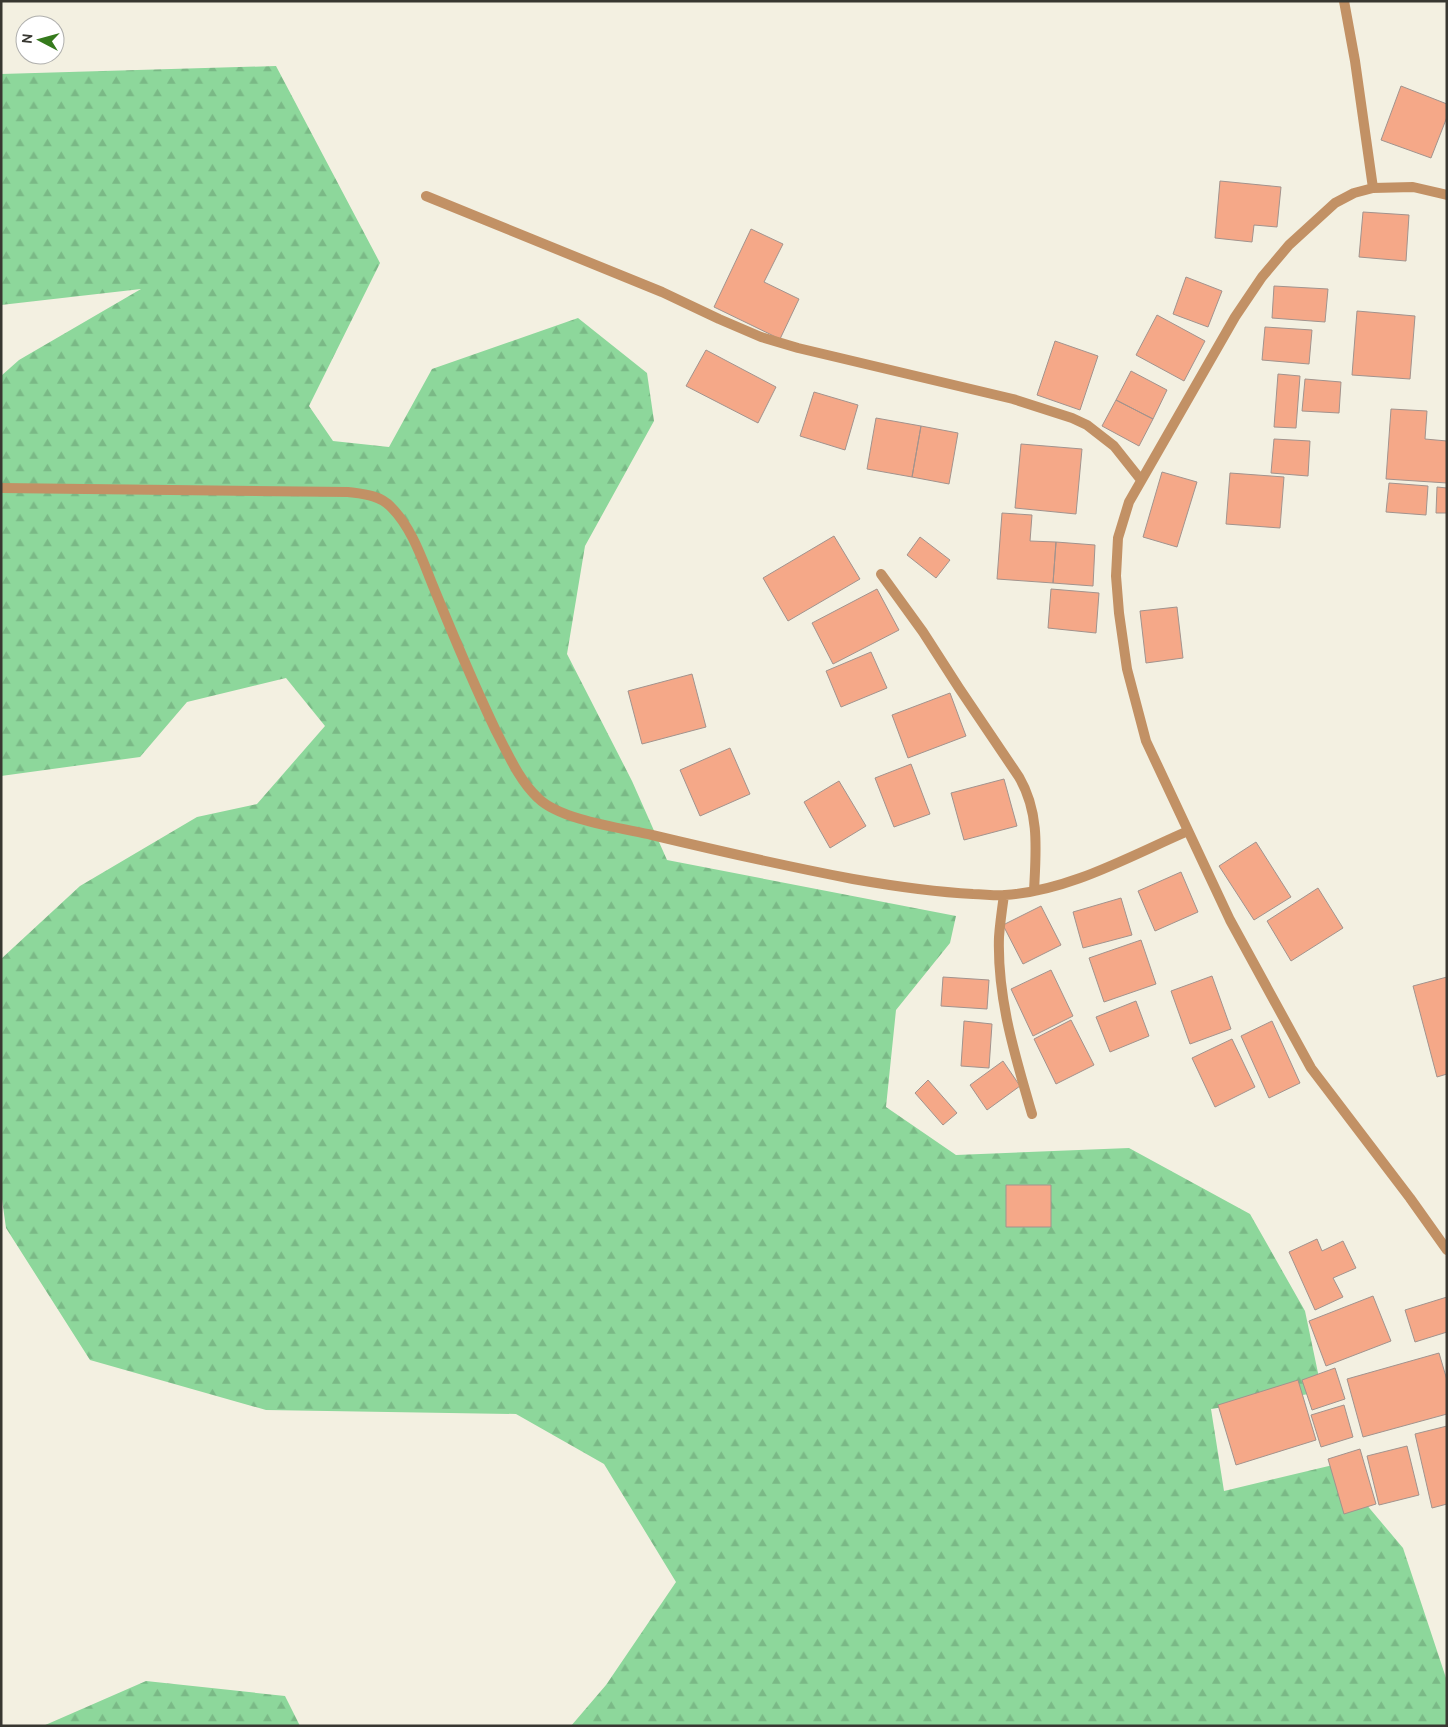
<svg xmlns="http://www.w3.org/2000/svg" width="1448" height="1727" viewBox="0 0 1448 1727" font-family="Cabin,sans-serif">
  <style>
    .forest { fill: url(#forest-firs) }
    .building { fill: #f5a888; stroke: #a2938d }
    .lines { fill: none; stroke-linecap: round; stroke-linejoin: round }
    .street { stroke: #c29165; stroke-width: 10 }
  </style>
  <defs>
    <pattern id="forest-firs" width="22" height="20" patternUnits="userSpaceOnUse" patternTransform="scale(1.25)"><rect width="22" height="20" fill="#8dd79b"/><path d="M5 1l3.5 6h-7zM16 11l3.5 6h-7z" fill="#7ab986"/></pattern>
  </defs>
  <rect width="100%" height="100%" fill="#f3f0e1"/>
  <!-- forest -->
  <path class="forest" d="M 276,66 L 380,263 L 309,406 L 333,441 L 389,447 L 432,369 L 578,318 L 647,373 L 654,421 L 585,546 L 567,654 L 632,781 L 667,860 L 956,916 L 950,943 L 896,1010 L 886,1107 L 956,1155 L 1129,1148 L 1250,1214 L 1305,1311 L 1322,1392 L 1211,1409 L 1224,1491 L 1333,1465 L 1403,1548 L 1447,1681 L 1447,1726 L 571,1726 L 606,1685 L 676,1582 L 604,1464 L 516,1414 L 266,1410 L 90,1360 L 6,1228 L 1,1192 L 1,959 L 80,886 L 197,817 L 257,804 L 325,726 L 286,678 L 187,702 L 140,757 L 1,776 L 1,376 L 19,360 L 141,289 L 1,305 L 1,74 Z
    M 146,1681 L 285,1696 L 300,1726 L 43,1726 Z"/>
  <!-- building -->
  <path class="building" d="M 1401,86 L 1447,104 L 1447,117 L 1431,158 L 1381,140 Z
    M 1220,181 L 1281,187 L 1277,227 L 1254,225 L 1252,242 L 1215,238 Z
    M 1363,212 L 1409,215 L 1406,261 L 1359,257 Z
    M 751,229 L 783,244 L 764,282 L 799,299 L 780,339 L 714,307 Z
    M 1186,277 L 1222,291 L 1208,327 L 1173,314 Z
    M 1274,286 L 1328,289 L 1325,322 L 1272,318 Z
    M 1357,311 L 1415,316 L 1410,379 L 1352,375 Z
    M 1157,315 L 1205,341 L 1184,381 L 1136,355 Z
    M 1265,327 L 1312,330 L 1309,364 L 1262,360 Z
    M 1055,341 L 1098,356 L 1080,410 L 1037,395 Z
    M 706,350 L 776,387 L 758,423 L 686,386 Z
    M 1131,371 L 1167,390 L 1153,419 L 1116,400 Z
    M 1278,374 L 1300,376 L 1296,428 L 1274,427 Z
    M 1305,379 L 1341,382 L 1339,413 L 1302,411 Z
    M 814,392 L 858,405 L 845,450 L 800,436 Z
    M 1116,400 L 1153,419 L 1139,446 L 1102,426 Z
    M 1391,409 L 1427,411 L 1425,439 L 1447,441 L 1447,483 L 1386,479 Z
    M 876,418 L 921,426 L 912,477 L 867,469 Z
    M 921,426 L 958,433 L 949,484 L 912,477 Z
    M 1274,439 L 1310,441 L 1308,476 L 1271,473 Z
    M 1021,444 L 1082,449 L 1076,514 L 1015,508 Z
    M 1162,472 L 1197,482 L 1177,547 L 1143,537 Z
    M 1230,473 L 1284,477 L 1280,528 L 1226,524 Z
    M 1389,483 L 1428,486 L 1426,515 L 1386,512 Z
    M 1437,487 L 1447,488 L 1447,513 L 1436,513 Z
    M 1002,513 L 1032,515 L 1030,541 L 1056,542 L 1053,583 L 997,579 Z
    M 834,536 L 860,579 L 788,621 L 763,578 Z
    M 920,537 L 950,560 L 936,578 L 907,555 Z
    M 1056,542 L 1095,545 L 1093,586 L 1053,583 Z
    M 877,589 L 899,630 L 833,664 L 812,623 Z
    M 1051,589 L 1099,593 L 1096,633 L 1048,628 Z
    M 1177,607 L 1183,658 L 1146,663 L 1140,611 Z
    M 871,652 L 887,688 L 841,707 L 826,671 Z
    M 692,674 L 706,727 L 642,744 L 628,691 Z
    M 950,693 L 966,736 L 908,758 L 892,715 Z
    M 730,748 L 750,794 L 700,816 L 680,770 Z
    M 911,764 L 930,814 L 894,827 L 875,778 Z
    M 1004,779 L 1017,826 L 964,840 L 951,793 Z
    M 839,781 L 866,826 L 830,848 L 804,802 Z
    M 1256,842 L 1291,897 L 1254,920 L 1219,866 Z
    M 1181,872 L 1198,912 L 1155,931 L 1138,891 Z
    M 1318,888 L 1343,928 L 1291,961 L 1267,921 Z
    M 1121,898 L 1132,935 L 1083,948 L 1073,912 Z
    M 1041,906 L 1061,945 L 1023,964 L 1003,925 Z
    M 1141,940 L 1156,984 L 1104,1002 L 1089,958 Z
    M 1051,970 L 1073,1016 L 1033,1036 L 1011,989 Z
    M 1212,976 L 1231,1029 L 1190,1044 L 1171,991 Z
    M 943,977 L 989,980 L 987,1009 L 941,1006 Z
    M 1447,977 L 1447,1074 L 1437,1077 L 1413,986 Z
    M 1136,1001 L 1149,1036 L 1110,1052 L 1096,1017 Z
    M 1071,1020 L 1094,1065 L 1056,1084 L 1034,1039 Z
    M 964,1021 L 992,1024 L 989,1068 L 961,1066 Z
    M 1272,1021 L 1300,1083 L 1269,1098 L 1241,1036 Z
    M 1232,1039 L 1255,1087 L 1215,1107 L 1192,1058 Z
    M 1003,1061 L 1020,1086 L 987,1110 L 970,1085 Z
    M 928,1080 L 957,1113 L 943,1125 L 915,1093 Z
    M 1006,1185 L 1051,1185 L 1051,1227 L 1006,1227 Z
    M 1317,1239 L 1322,1251 L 1343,1241 L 1356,1268 L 1333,1278 L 1343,1297 L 1315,1310 L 1289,1252 Z
    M 1373,1296 L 1391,1341 L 1326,1366 L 1309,1321 Z
    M 1447,1297 L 1447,1332 L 1415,1342 L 1405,1310 Z
    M 1439,1353 L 1447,1380 L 1447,1414 L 1363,1437 L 1347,1379 Z
    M 1335,1368 L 1345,1399 L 1312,1410 L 1302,1380 Z
    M 1298,1380 L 1316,1440 L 1236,1465 L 1218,1405 Z
    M 1344,1405 L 1353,1437 L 1321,1447 L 1311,1415 Z
    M 1447,1426 L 1447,1504 L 1432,1508 L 1415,1434 Z
    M 1407,1446 L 1419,1495 L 1379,1505 L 1367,1456 Z
    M 1360,1449 L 1376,1504 L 1344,1514 L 1328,1459 Z"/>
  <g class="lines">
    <!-- street -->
    <path class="street" d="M 1344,1 L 1355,61 L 1373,188
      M 1447,195 L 1413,187 L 1373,188 L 1354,193 L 1335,203 L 1289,245 L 1262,277 L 1235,317 L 1129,502 L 1118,538 L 1116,576 L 1119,613 L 1127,669 L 1146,741 L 1230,920 L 1311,1068 L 1410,1198 L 1447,1250
      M 426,196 L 662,292 L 719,319 L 761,337 L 798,348 L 1013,399 L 1072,418 L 1087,425 L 1114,446 L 1141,480
      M 1,488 L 348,492 C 363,494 380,495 391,507 C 412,528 422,559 433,586 C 453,635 473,683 496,731 C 508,754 519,780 538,798 C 560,820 621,828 652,835 C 719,851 785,866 853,879 C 893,886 933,892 973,894 C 984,894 995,896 1005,895 C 1069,891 1130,856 1188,831
      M 881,574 L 923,632 L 959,688 L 1019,777 C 1040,813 1036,851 1034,891
      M 1004,895 C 1002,909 1000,923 999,937 C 997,998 1015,1056 1032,1114"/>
  </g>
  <!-- border -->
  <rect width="1448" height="1727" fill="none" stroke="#383731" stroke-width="5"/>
  <!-- north arrow -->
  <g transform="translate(40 40) rotate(276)"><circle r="24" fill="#ffffff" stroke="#afafad"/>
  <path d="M0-4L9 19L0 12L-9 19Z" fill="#357a1c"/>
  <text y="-8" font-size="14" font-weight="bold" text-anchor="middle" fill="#383731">N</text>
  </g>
</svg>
